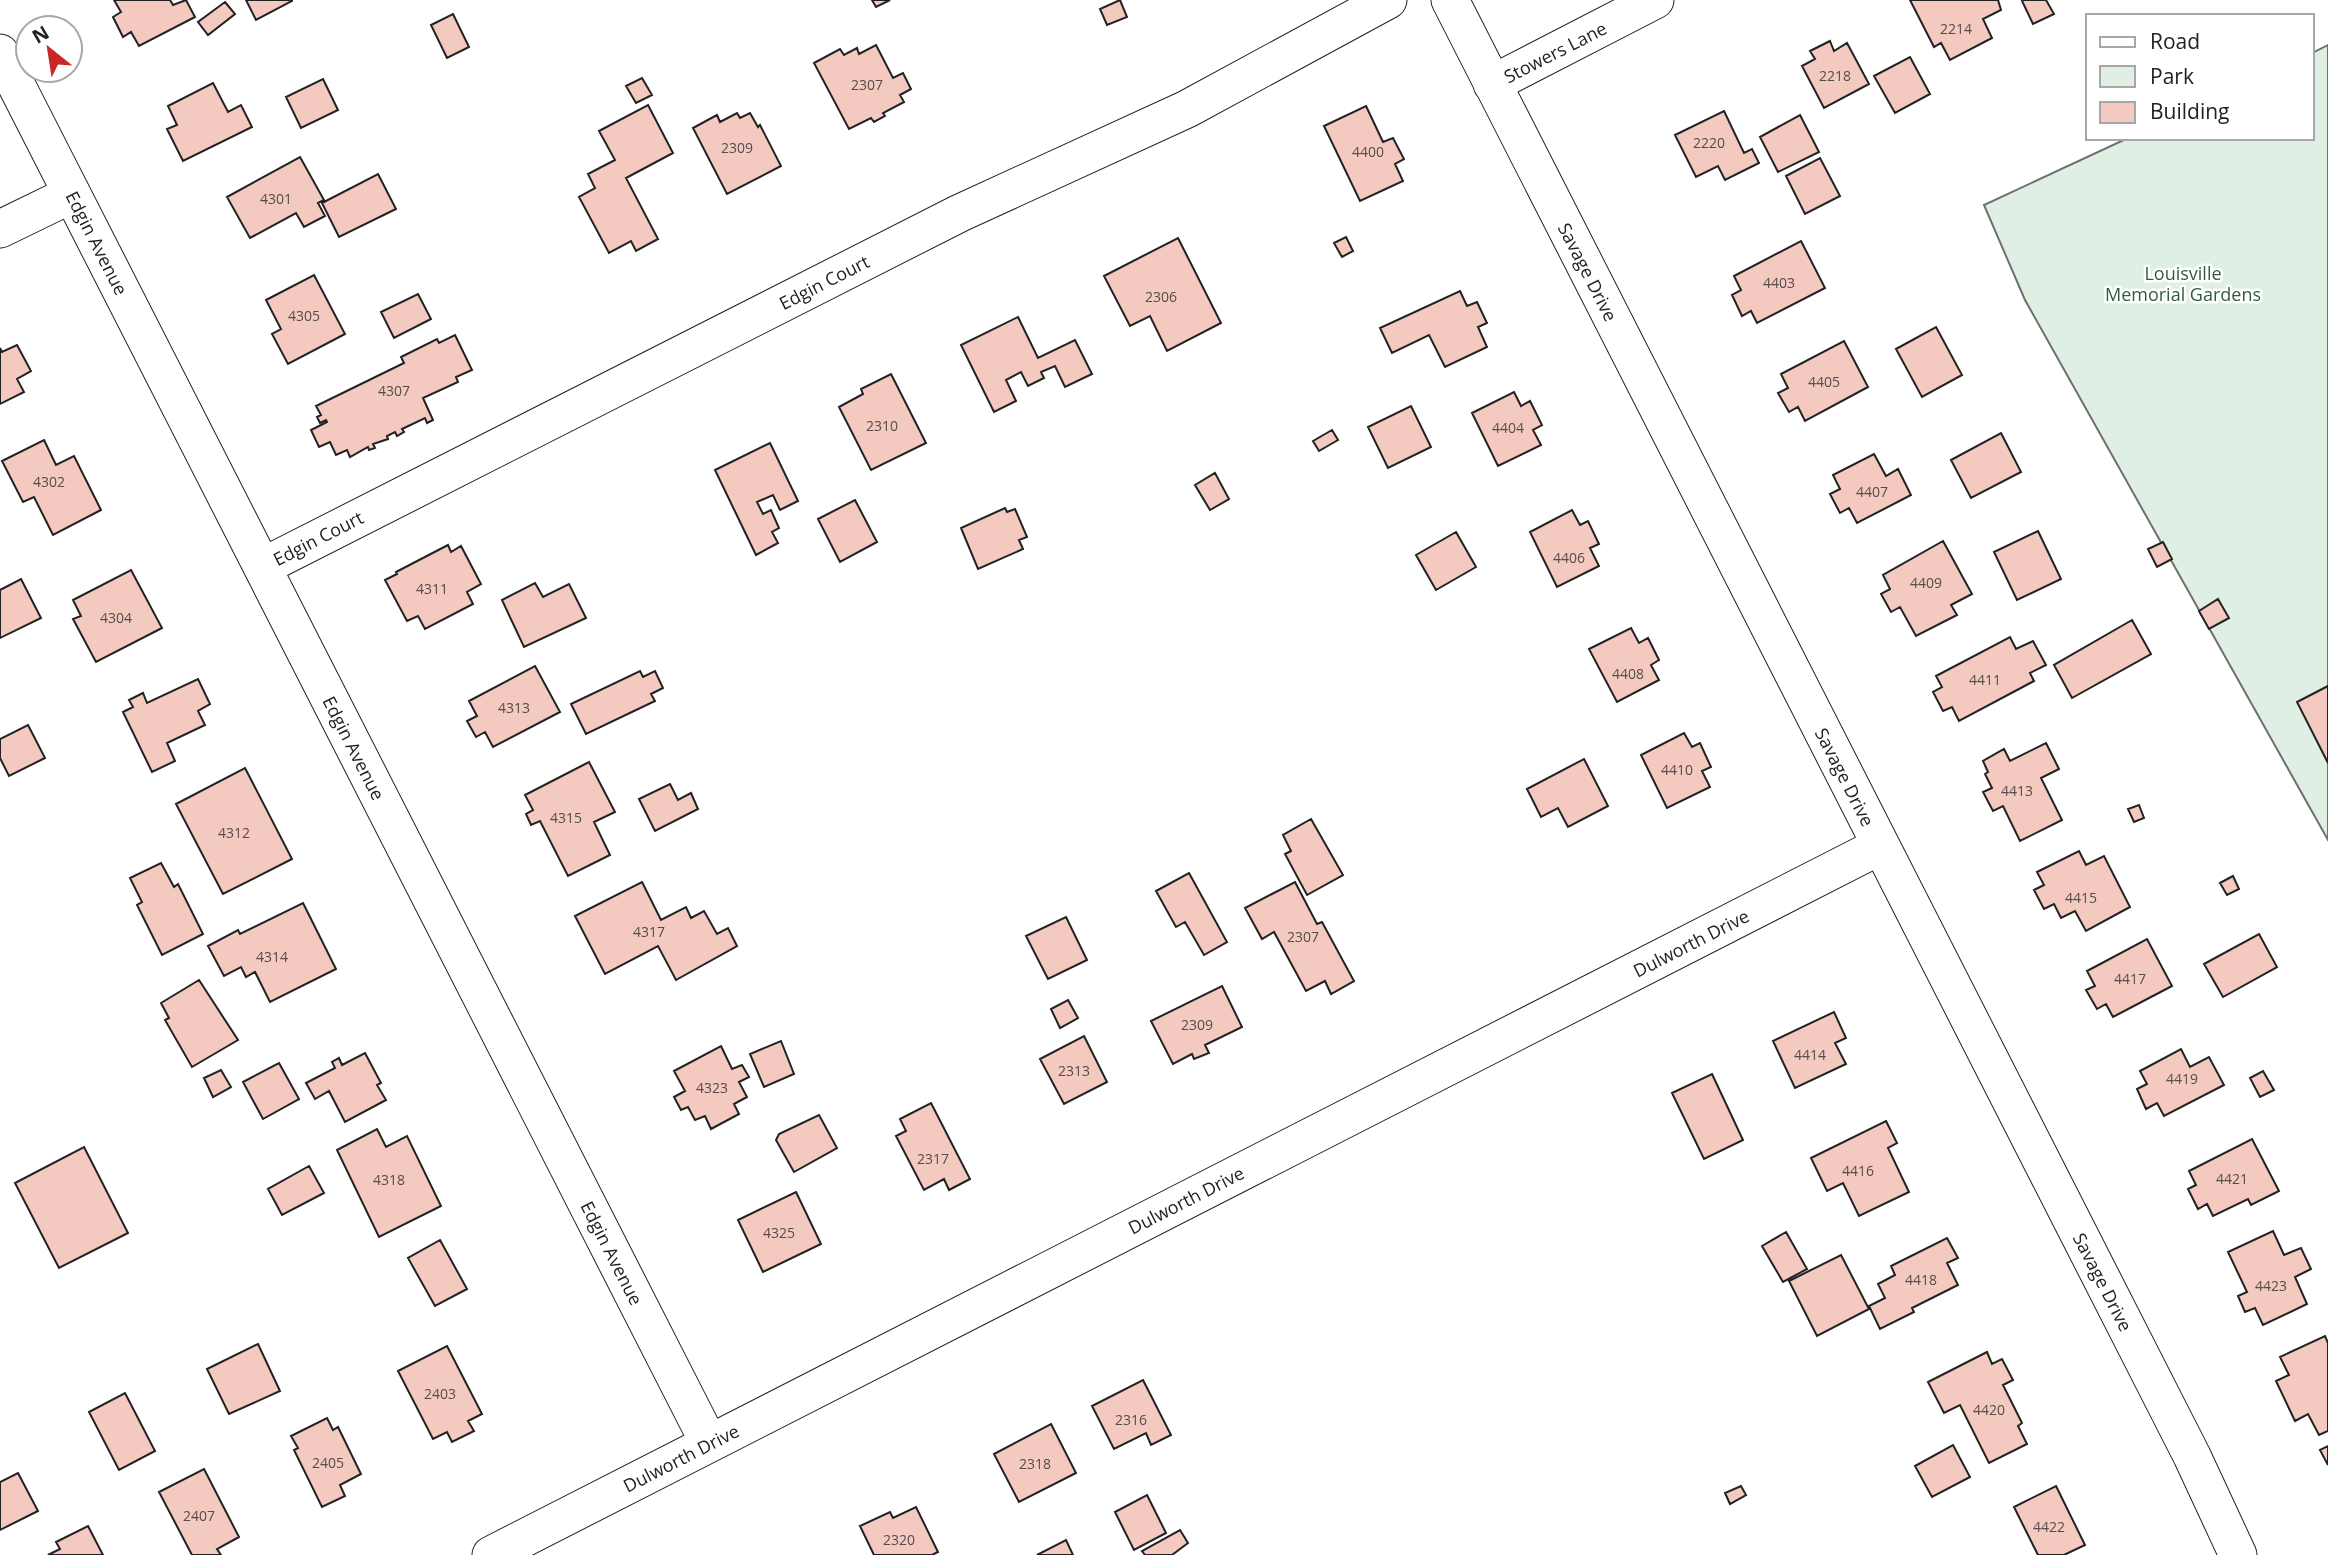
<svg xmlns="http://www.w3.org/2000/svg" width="2328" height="1555" viewBox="0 0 2328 1555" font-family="'Open Sans',sans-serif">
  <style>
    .green { fill: #e0efe3; stroke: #6f6f6f; stroke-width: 2 }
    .building { fill: #f3c9c0; stroke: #222; stroke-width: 2 }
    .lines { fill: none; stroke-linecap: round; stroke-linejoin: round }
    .minor-casing { stroke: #222; stroke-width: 39 }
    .minor { stroke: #fff; stroke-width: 37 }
    .labels { text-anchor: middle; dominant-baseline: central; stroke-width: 5; stroke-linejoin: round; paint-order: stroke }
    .number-label { font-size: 14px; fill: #564c4a }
    .street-label { font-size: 18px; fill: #222; stroke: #fff }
    .park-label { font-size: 18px; fill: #2f5e38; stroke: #fff }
  </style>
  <rect width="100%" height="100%" fill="#fff"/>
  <!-- green -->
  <path class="green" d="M 2328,45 L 2328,840 L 2025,300 L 1984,205 L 2128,138 L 2312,138 L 2312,53 Z"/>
  <!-- building -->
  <path class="building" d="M 114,0 L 170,0 L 173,5 L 186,0 L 195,17 L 139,46 L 131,32 L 123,37 L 113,17 L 121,12 Z
    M 246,0 L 292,0 L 292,1 L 256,20 Z
    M 872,0 L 890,0 L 876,7 Z
    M 1120,0 L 1127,17 L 1107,25 L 1100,9 Z
    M 1910,0 L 1998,0 L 2001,10 L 1983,19 L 1992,38 L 1950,60 L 1941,43 L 1934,47 Z
    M 2024,0 L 2046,0 L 2054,14 L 2033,24 L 2022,1 Z
    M 225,2 L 235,14 L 208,35 L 198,22 Z
    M 453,14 L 469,47 L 447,58 L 431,25 Z
    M 1830,41 L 1834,51 L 1847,43 L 1869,84 L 1824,108 L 1802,66 L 1815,59 L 1810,51 Z
    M 876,45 L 893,78 L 903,73 L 911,89 L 900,95 L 904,102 L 883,113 L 885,116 L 874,122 L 871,118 L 849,129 L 814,63 L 840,49 L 844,55 L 857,48 L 859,54 Z
    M 1910,57 L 1930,94 L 1895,113 L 1874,76 Z
    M 642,78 L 652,95 L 636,103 L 626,86 Z
    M 323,79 L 338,110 L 301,128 L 286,97 Z
    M 213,83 L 228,112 L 241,105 L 252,127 L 183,161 L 167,129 L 177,125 L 168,106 Z
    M 648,105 L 673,153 L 626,178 L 658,239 L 636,251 L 631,241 L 609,253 L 579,197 L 595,188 L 588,174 L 615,160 L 599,131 Z
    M 1366,106 L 1383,142 L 1393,138 L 1404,159 L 1395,164 L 1403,181 L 1360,201 L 1324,126 Z
    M 1724,111 L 1744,153 L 1752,149 L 1759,163 L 1725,180 L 1718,166 L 1696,177 L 1675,135 Z
    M 737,113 L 740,118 L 750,113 L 758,127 L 760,125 L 781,166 L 727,194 L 693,128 L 717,115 L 720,122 Z
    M 1800,115 L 1819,152 L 1778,172 L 1760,137 Z
    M 300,157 L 324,200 L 318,203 L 325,216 L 304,227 L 296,213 L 250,238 L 227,197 Z
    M 1820,158 L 1840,196 L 1805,214 L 1786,176 Z
    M 378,174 L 396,209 L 339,237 L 322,203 Z
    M 1346,237 L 1353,251 L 1342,257 L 1334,243 Z
    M 1178,238 L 1221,323 L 1167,351 L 1150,316 L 1130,326 L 1104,276 Z
    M 1801,241 L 1825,288 L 1757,323 L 1751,311 L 1742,316 L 1732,295 L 1741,290 L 1734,276 Z
    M 314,275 L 345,334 L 288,364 L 272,334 L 281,329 L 266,300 Z
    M 1460,291 L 1467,306 L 1477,302 L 1487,323 L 1478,327 L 1487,347 L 1445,367 L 1429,335 L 1392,353 L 1380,328 Z
    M 418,294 L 431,319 L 394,338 L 381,312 Z
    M 1018,317 L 1038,358 L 1075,340 L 1092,374 L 1065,387 L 1055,366 L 1041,372 L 1044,378 L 1028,386 L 1021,372 L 1006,380 L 1016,401 L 994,412 L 961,345 Z
    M 1936,327 L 1962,375 L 1922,397 L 1896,349 Z
    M 455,335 L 472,370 L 456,377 L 458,382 L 423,398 L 433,420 L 427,423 L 425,418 L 402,429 L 404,432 L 397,436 L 395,432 L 387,436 L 388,439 L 373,444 L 375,448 L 369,450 L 368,447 L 350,457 L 347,450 L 336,455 L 330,442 L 319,447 L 311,430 L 327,422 L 326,420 L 320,423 L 317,417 L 321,415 L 316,406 L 404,363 L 401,357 L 437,339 L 439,343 Z
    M 1844,341 L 1868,387 L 1805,421 L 1798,407 L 1789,412 L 1778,393 L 1788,388 L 1781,374 Z
    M 17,345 L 31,371 L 17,379 L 24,392 L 0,404 L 0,348 L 2,352 Z
    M 891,374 L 926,443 L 871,470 L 839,407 L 863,394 L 861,389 Z
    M 1514,392 L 1521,406 L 1530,401 L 1542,425 L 1533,430 L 1541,445 L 1498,466 L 1472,413 Z
    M 1411,406 L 1431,447 L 1388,468 L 1368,427 Z
    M 1332,430 L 1338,440 L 1319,451 L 1313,441 Z
    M 2001,433 L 2021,472 L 1971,498 L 1951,460 Z
    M 44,440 L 56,465 L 74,456 L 101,510 L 53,535 L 34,497 L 23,502 L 2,461 Z
    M 770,443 L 798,501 L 780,510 L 773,495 L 757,502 L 763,514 L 771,510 L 779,528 L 772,532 L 778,543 L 756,555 L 715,470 Z
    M 1874,454 L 1886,476 L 1898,469 L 1911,495 L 1857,523 L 1849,508 L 1840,513 L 1830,494 L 1840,489 L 1833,475 Z
    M 1215,473 L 1229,499 L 1210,510 L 1195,485 Z
    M 855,500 L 877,542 L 840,562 L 818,519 Z
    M 1005,508 L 1007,512 L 1015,509 L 1027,537 L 1019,540 L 1023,549 L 978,569 L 961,528 Z
    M 1572,510 L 1580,525 L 1588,521 L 1599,544 L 1590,548 L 1599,566 L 1557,587 L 1530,532 Z
    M 2038,531 L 2061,579 L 2017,600 L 1994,552 Z
    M 1456,532 L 1476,567 L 1436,590 L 1416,555 Z
    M 1943,541 L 1972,594 L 1951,605 L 1957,615 L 1916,636 L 1900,607 L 1891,612 L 1881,594 L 1890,589 L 1883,575 Z
    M 2163,542 L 2172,559 L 2157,567 L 2148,549 Z
    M 448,545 L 451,552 L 461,546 L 481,584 L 467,592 L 473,604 L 425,629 L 418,616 L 407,621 L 385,580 L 397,574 L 396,572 Z
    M 131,570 L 162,628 L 96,662 L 73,619 L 81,616 L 73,600 Z
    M 21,579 L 41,618 L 0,638 L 0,590 Z
    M 535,583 L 543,597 L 569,584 L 586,618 L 524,647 L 502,600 Z
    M 2218,599 L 2229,618 L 2209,629 L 2199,611 Z
    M 2132,620 L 2151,654 L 2072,698 L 2054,665 Z
    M 1631,628 L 1639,643 L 1648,638 L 1659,660 L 1651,665 L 1659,680 L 1617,702 L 1589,649 Z
    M 2010,637 L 2016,649 L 2033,641 L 2046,665 L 2030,673 L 2034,681 L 1959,721 L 1952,707 L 1943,711 L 1933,692 L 1942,687 L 1936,676 Z
    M 535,666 L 560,712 L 493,747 L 485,732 L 476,737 L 467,721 L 477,716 L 469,701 Z
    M 640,671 L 643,677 L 655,671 L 663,688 L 651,694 L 655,701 L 586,734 L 571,704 Z
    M 198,679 L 210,704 L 198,711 L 205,725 L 167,743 L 175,761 L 152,772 L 123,712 L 133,707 L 129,700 L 143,693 L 147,703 Z
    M 2328,686 L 2328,763 L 2297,702 Z
    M 28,725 L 45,758 L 9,776 L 0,758 L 0,739 Z
    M 1684,733 L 1692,747 L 1700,743 L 1711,767 L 1702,771 L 1710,787 L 1667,808 L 1641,755 Z
    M 2046,743 L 2059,769 L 2041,778 L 2062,820 L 2020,841 L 2003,806 L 1993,811 L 1983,792 L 1992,788 L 1985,774 L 1988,772 L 1983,761 L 2004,749 L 2010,761 Z
    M 1584,759 L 1608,806 L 1568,827 L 1558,808 L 1541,817 L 1527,789 Z
    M 589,762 L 615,812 L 594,822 L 610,855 L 568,876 L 540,821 L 531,825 L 526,814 L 533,810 L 525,795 Z
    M 245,768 L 292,859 L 223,894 L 176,804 Z
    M 670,784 L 678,800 L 691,793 L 698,809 L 655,831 L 639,799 Z
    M 2139,805 L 2144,818 L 2134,822 L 2128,809 Z
    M 1311,819 L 1343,875 L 1307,895 L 1285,854 L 1291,851 L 1283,835 Z
    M 2079,851 L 2086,865 L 2104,856 L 2130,907 L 2086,931 L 2075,911 L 2061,918 L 2054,904 L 2044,909 L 2034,890 L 2044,885 L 2037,872 Z
    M 161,863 L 174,887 L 178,884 L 203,934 L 162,955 L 137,905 L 142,902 L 130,878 Z
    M 1189,873 L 1227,942 L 1204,955 L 1185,922 L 1176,927 L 1156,891 Z
    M 2233,876 L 2239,889 L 2227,895 L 2220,883 Z
    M 642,882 L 661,920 L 686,907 L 691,918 L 704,911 L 717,934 L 728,928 L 737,946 L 676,980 L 658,946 L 605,974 L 575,916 Z
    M 1295,882 L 1317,924 L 1322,922 L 1354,981 L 1331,994 L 1325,981 L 1306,991 L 1274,932 L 1262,939 L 1245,908 Z
    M 303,903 L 336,969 L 270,1002 L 255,972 L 246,977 L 241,967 L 224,976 L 208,946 L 238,930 L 240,934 Z
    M 1066,917 L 1087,960 L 1048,979 L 1026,936 Z
    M 2259,934 L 2277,967 L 2223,997 L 2204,964 Z
    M 2147,939 L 2172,986 L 2113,1017 L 2106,1004 L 2097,1009 L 2086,990 L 2095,986 L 2087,971 Z
    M 199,980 L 238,1040 L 192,1067 L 165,1020 L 169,1018 L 161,1003 Z
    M 1222,986 L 1242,1027 L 1205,1045 L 1209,1053 L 1194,1059 L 1192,1054 L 1173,1064 L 1151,1021 Z
    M 1068,1000 L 1078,1018 L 1060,1028 L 1051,1009 Z
    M 1834,1012 L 1846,1038 L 1835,1043 L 1846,1064 L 1795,1088 L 1773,1041 Z
    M 1084,1036 L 1107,1082 L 1064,1104 L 1040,1059 Z
    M 781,1041 L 794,1074 L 764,1087 L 750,1054 Z
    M 721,1046 L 732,1069 L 742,1065 L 749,1077 L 739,1082 L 747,1097 L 734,1104 L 739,1114 L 711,1129 L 705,1116 L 695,1120 L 688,1107 L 681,1110 L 674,1097 L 685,1091 L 674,1071 Z
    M 2181,1049 L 2190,1067 L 2209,1057 L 2224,1085 L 2164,1116 L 2157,1103 L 2146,1109 L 2137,1089 L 2147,1084 L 2140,1071 Z
    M 365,1053 L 381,1083 L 377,1085 L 386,1100 L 345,1122 L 329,1091 L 315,1099 L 306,1083 L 335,1068 L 332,1062 L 339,1058 L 342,1065 Z
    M 279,1063 L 299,1099 L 263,1119 L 243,1082 Z
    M 221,1070 L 231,1087 L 213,1097 L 204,1078 Z
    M 2263,1071 L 2274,1090 L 2260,1097 L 2250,1078 Z
    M 1712,1074 L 1743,1140 L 1704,1159 L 1672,1093 Z
    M 931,1103 L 970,1179 L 949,1190 L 944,1179 L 924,1190 L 896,1136 L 906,1131 L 900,1119 Z
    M 819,1115 L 837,1148 L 794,1172 L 776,1140 L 779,1134 Z
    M 1886,1121 L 1897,1143 L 1888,1148 L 1909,1192 L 1859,1216 L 1843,1183 L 1827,1191 L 1811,1158 Z
    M 377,1129 L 386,1147 L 407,1136 L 441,1206 L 379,1237 L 337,1150 Z
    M 2252,1139 L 2279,1191 L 2251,1205 L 2248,1199 L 2213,1216 L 2207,1204 L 2198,1209 L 2188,1189 L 2196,1185 L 2189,1171 Z
    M 84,1147 L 128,1233 L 59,1268 L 15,1183 Z
    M 309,1166 L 324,1193 L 282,1215 L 268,1189 Z
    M 796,1192 L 821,1244 L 763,1272 L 738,1220 Z
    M 2273,1231 L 2284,1255 L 2301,1248 L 2311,1269 L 2295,1277 L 2307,1304 L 2263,1325 L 2255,1308 L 2245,1312 L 2238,1296 L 2247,1292 L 2228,1252 Z
    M 1786,1232 L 1807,1269 L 1783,1282 L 1762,1246 Z
    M 1947,1238 L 1958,1258 L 1947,1263 L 1958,1285 L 1912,1308 L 1914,1312 L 1880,1329 L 1869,1306 L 1885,1298 L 1878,1284 L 1895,1275 L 1891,1266 Z
    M 440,1240 L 467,1289 L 435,1306 L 408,1258 Z
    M 1841,1255 L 1869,1309 L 1817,1336 L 1789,1281 Z
    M 2325,1336 L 2328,1343 L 2328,1431 L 2319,1435 L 2308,1414 L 2295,1421 L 2276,1381 L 2289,1375 L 2280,1357 Z
    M 258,1344 L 280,1391 L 229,1414 L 207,1369 Z
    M 447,1346 L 482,1414 L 468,1421 L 474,1431 L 452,1442 L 447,1432 L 433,1439 L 398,1371 Z
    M 1987,1352 L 1992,1364 L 2002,1359 L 2013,1380 L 2003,1385 L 2022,1423 L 2018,1426 L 2027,1444 L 1989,1463 L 1960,1405 L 1944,1413 L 1928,1382 Z
    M 1143,1380 L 1171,1435 L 1151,1445 L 1146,1433 L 1114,1449 L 1092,1406 Z
    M 125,1393 L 155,1451 L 119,1470 L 89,1412 Z
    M 327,1418 L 333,1430 L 338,1427 L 361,1474 L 340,1485 L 345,1496 L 322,1507 L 294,1450 L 298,1448 L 291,1436 Z
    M 1051,1424 L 1076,1473 L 1019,1502 L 994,1454 Z
    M 1953,1445 L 1970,1477 L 1932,1497 L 1915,1466 Z
    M 2328,1446 L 2328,1465 L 2320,1450 Z
    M 204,1469 L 239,1537 L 217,1549 L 221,1555 L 192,1555 L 159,1492 Z
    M 18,1473 L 38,1511 L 0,1530 L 0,1482 Z
    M 1741,1486 L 1746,1495 L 1730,1504 L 1725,1493 Z
    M 2056,1486 L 2085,1545 L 2064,1555 L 2038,1555 L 2014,1507 Z
    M 1147,1495 L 1166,1533 L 1134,1550 L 1115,1512 Z
    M 916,1507 L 938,1552 L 932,1555 L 874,1555 L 860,1526 L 890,1512 L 893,1518 Z
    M 88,1526 L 103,1555 L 48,1555 L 60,1549 L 56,1542 Z
    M 1180,1530 L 1188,1543 L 1172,1555 L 1145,1555 L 1142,1551 Z
    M 1066,1540 L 1073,1555 L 1037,1555 Z"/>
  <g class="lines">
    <!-- minor casing -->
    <g class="minor-casing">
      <path id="minor" d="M 1450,0 L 2192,1456 L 2238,1555
        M 0,53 L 709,1443
        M 1492,84 L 1655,0
        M 0,229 L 72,194
        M 262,567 L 960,213 L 1187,109 L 1388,0
        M 491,1555 L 1880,846"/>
    </g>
    <!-- minor -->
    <use href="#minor" class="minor"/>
  </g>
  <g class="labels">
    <!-- number labels -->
    <g class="number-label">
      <text x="1956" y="28">2214</text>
      <text x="1835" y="75">2218</text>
      <text x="867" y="84">2307</text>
      <text x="1709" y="142">2220</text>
      <text x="737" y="147">2309</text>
      <text x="1368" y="151">4400</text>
      <text x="276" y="198">4301</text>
      <text x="1779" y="282">4403</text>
      <text x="1161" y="296">2306</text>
      <text x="304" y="315">4305</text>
      <text x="1824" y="381">4405</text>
      <text x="394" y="390">4307</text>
      <text x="882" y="425">2310</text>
      <text x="1508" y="427">4404</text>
      <text x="49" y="481">4302</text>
      <text x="1872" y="491">4407</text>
      <text x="1569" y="557">4406</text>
      <text x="1926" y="582">4409</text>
      <text x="432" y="588">4311</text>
      <text x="116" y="617">4304</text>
      <text x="1628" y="673">4408</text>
      <text x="1985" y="679">4411</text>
      <text x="514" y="707">4313</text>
      <text x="1677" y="769">4410</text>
      <text x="2017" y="790">4413</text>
      <text x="566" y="817">4315</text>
      <text x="234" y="832">4312</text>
      <text x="2081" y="897">4415</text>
      <text x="649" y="931">4317</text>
      <text x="1303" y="936">2307</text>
      <text x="272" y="956">4314</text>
      <text x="2130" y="978">4417</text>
      <text x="1197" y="1024">2309</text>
      <text x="1810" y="1054">4414</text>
      <text x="1074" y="1070">2313</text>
      <text x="2182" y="1078">4419</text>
      <text x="712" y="1087">4323</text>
      <text x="933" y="1158">2317</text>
      <text x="1858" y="1170">4416</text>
      <text x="2232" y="1178">4421</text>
      <text x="389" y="1179">4318</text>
      <text x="779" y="1232">4325</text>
      <text x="1921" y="1279">4418</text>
      <text x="2271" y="1285">4423</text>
      <text x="440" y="1393">2403</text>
      <text x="1989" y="1409">4420</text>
      <text x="1131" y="1419">2316</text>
      <text x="328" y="1462">2405</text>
      <text x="1035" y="1463">2318</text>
      <text x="199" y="1515">2407</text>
      <text x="2049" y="1526">4422</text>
      <text x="899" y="1539">2320</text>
    </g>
    <!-- street labels -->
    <g class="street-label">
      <text transform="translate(1555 52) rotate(-27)">Stowers Lane</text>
      <text transform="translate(97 243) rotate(63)">Edgin Avenue</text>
      <text transform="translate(1588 272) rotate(63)">Savage Drive</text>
      <text transform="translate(824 282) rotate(-27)">Edgin Court</text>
      <text transform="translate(318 538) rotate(-27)">Edgin Court</text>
      <text transform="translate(354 748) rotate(63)">Edgin Avenue</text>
      <text transform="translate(1845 777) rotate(63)">Savage Drive</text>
      <text transform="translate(1691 943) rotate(-27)">Dulworth Drive</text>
      <text transform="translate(1186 1200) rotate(-27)">Dulworth Drive</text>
      <text transform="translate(612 1253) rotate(63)">Edgin Avenue</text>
      <text transform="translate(2103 1282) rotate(63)">Savage Drive</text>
      <text transform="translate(681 1458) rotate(-27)">Dulworth Drive</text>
    </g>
    <!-- park labels -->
    <g class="park-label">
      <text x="2183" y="273">Louisville<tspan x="2183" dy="21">Memorial Gardens</tspan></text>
    </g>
  </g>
  <!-- legend -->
  <rect x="2086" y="14" width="228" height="126" fill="#ffffff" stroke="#a7a7a7" stroke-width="2"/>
  <rect x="2100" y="37" width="35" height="10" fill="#ffffff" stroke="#a7a7a7" stroke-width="2"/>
  <text x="2150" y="49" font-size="21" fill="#222222">Road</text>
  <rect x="2100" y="66" width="35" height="21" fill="#e0efe3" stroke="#a7a7a7" stroke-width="2"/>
  <text x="2150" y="84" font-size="21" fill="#222222">Park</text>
  <rect x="2100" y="102" width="35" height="21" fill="#f3c9c0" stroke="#a7a7a7" stroke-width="2"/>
  <text x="2150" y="119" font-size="21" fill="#222222">Building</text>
  <!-- north arrow -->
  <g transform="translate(49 49) rotate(330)"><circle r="33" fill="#ffffff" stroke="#a7a7a7" stroke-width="2"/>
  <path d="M0-5L12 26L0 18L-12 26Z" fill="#c62828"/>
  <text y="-10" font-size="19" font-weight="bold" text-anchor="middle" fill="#222222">N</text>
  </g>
</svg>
